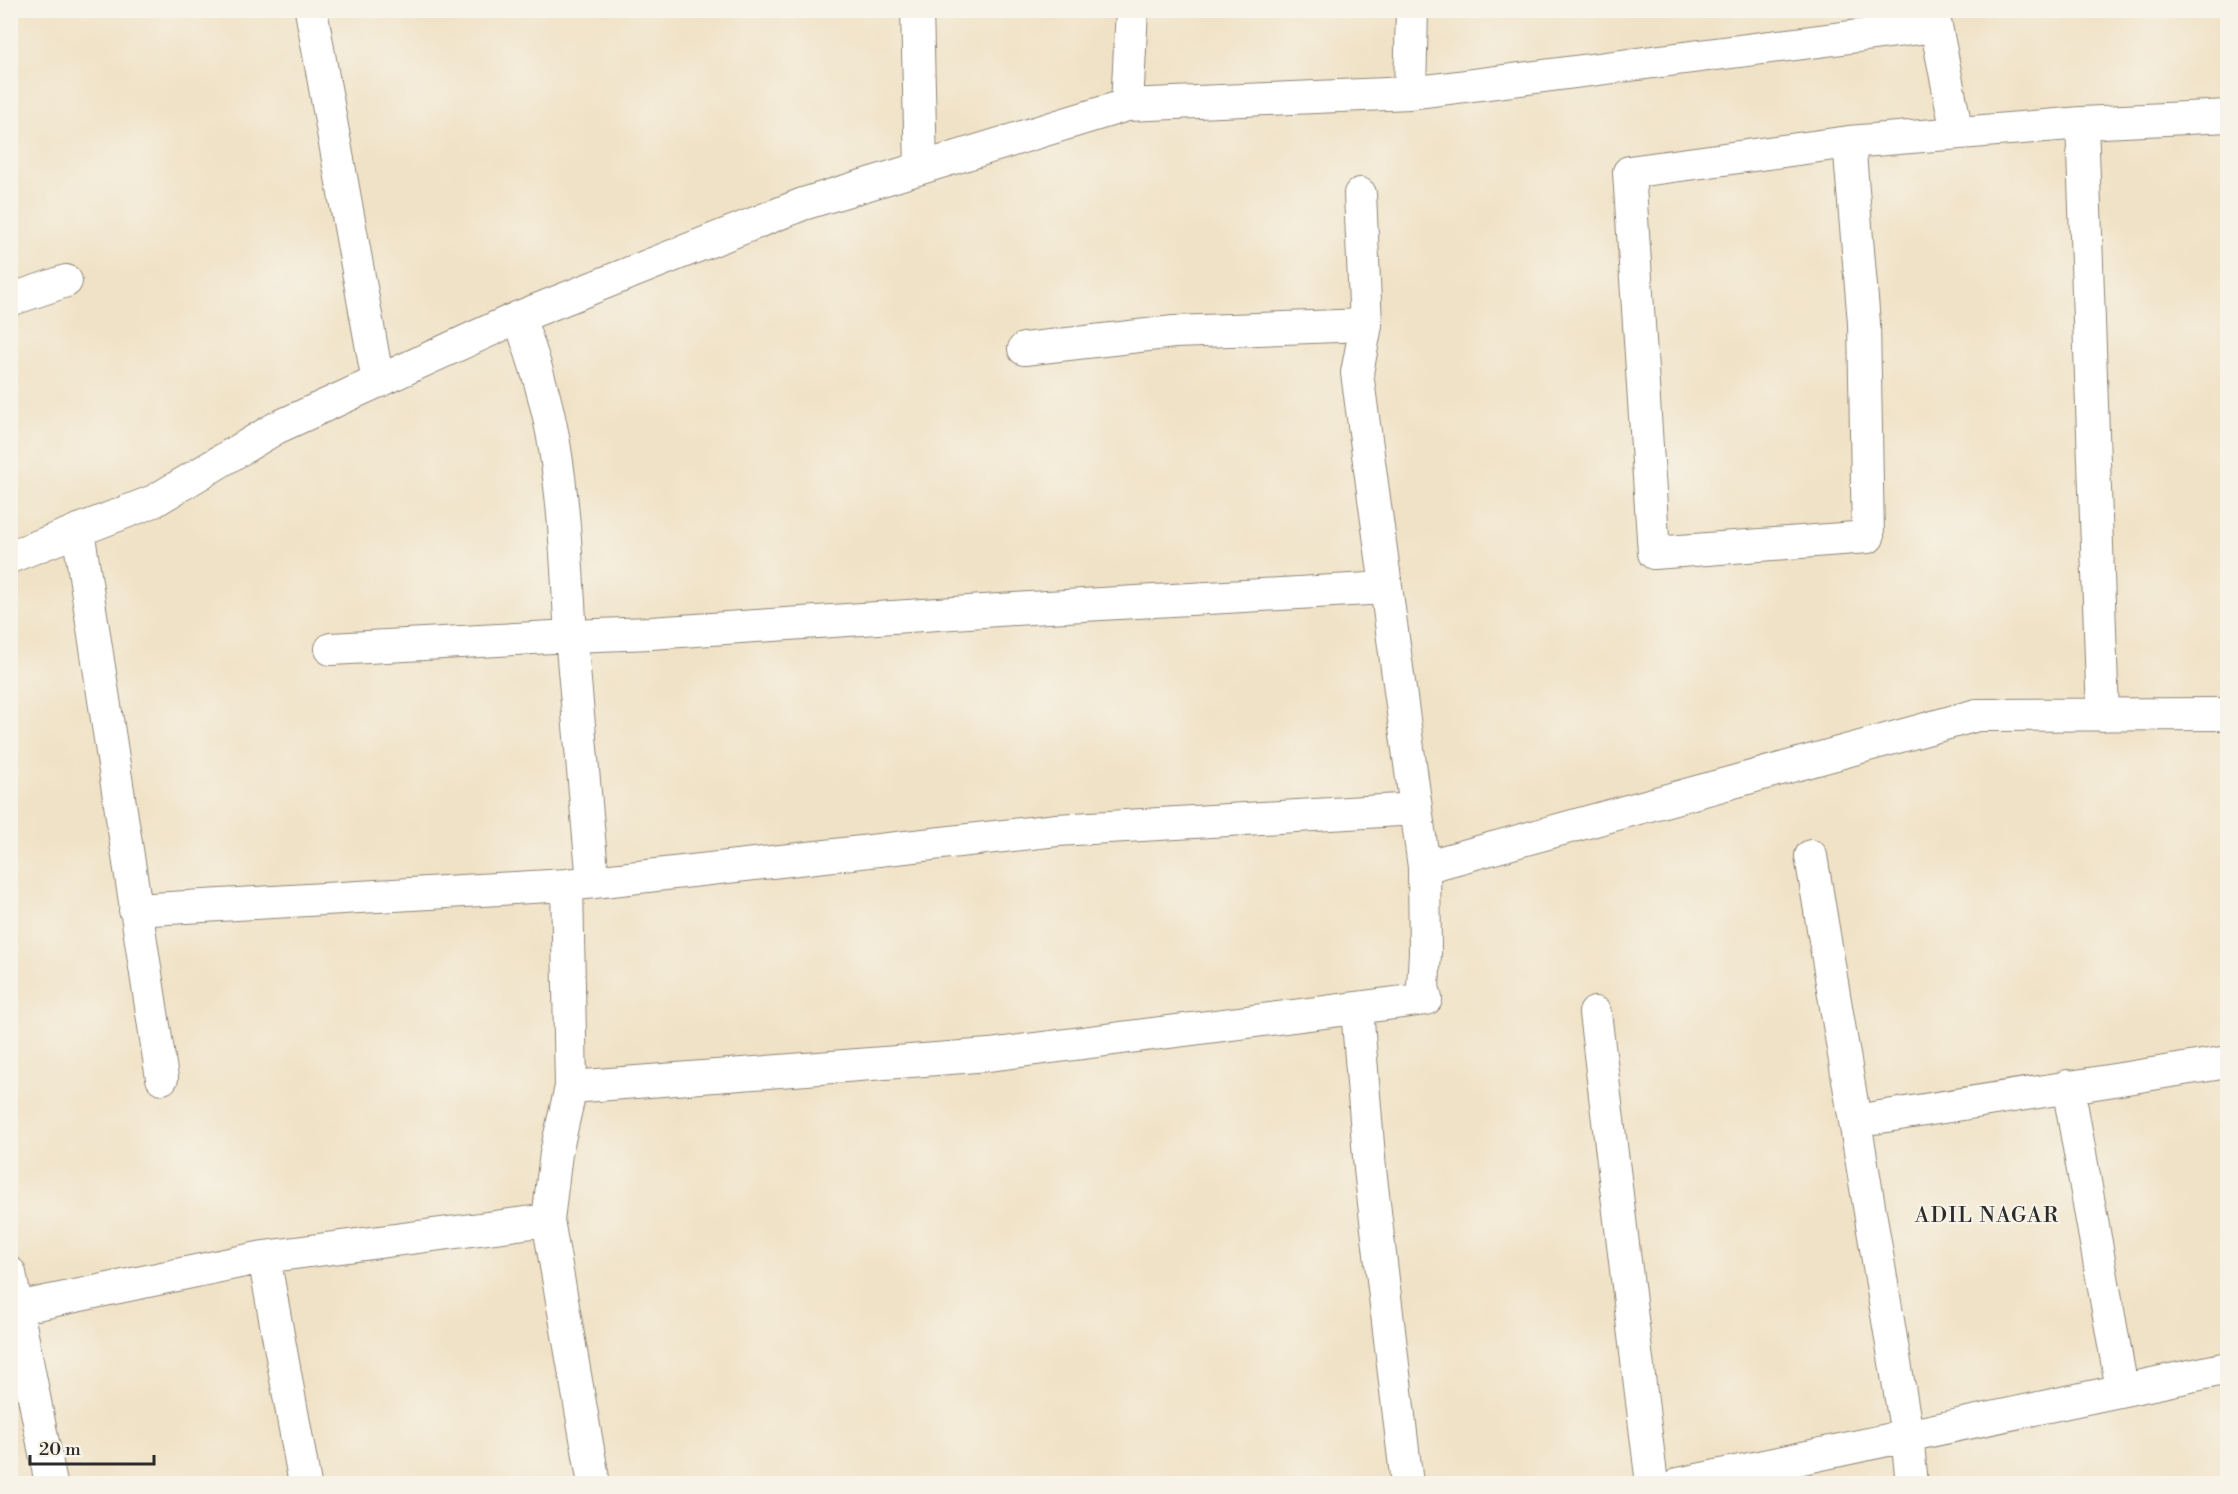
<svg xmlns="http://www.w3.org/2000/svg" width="2238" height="1494" viewBox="0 0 2238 1494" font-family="'Libre Bodoni',serif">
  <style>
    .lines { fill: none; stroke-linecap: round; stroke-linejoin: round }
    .street-casing { stroke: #8e8678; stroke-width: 34 }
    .street { stroke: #fff; stroke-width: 32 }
    .labels { text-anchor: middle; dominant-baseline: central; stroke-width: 4.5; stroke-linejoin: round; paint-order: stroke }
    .neighbourhood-label { font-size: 21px; letter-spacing: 1.5px; fill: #2b2b2b; stroke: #f7f3e8 }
  </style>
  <rect width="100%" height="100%" fill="#f7f3e8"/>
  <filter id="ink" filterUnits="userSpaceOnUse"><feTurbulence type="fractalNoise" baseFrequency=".0167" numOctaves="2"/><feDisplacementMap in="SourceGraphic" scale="12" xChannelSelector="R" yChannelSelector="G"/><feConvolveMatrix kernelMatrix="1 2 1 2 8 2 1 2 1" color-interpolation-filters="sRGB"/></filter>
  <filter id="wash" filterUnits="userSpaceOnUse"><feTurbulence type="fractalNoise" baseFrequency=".008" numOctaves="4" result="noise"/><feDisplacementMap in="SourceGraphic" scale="24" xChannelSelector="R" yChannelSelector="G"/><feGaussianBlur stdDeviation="1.35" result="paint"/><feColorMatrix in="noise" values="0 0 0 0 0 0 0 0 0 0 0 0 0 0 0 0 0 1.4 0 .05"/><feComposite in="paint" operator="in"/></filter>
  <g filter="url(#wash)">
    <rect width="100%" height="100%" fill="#f0e2c6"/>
  </g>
  <g filter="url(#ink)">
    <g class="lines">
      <!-- street casing -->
      <g class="street-casing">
        <path id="street" d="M 311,10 L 378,382
          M 917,10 L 921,168
          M 1410,93 L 1412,10
          M 1127,105 L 1132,10
          M 2082,123 L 2103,715
          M 1849,142 L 1864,323 L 1868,537 L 1654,553 L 1629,172 L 1849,142 L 2082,123 L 2228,116
          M 1360,194 L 1366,325 L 1357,373 L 1424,867 L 1977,715 L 2228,714
          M 10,300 L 66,281
          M 1024,349 L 1174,332 L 1366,325
          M 78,530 L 162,1078
          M 10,557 L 154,501 L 276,428 L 519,317 L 803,204 L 1127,105 L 1410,93 L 1936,26 L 1957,133
          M 331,649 L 571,636 C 567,574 565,511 555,449 C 548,403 534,360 519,317
          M 1811,856 L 1907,1435 L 1912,1484
          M 593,882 L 571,636 L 651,633 L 1030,608 L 1386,588
          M 135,910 L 567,885
          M 1357,1009 L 1370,1169 L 1407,1484
          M 1595,1013 L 1652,1484
          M 2068,1086 L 2122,1389
          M 571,1087 L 989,1055 L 1426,999 L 1423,987 L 1425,953 L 1424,867
          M 1855,1121 L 2228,1062
          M 264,1257 L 305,1484
          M 10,1273 L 51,1484
          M 17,1308 L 264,1257 L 548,1220
          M 594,1484 L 548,1220 L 556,1153 L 571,1087 L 567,885 L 1057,830 L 1416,809
          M 1679,1484 L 2228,1368"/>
      </g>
      <!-- street -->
      <use href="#street" class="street"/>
    </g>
  </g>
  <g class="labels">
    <!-- neighbourhood labels -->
    <g class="neighbourhood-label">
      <text x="1987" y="1216">ADIL NAGAR</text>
    </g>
  </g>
  <!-- margin -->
  <rect width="2238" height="1494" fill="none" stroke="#f7f3e8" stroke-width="36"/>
  <!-- scale -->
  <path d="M30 1455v9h124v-9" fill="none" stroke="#2b2b2b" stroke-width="3"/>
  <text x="39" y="1455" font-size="18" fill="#2b2b2b" stroke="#f7f3e8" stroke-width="4.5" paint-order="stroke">20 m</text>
</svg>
